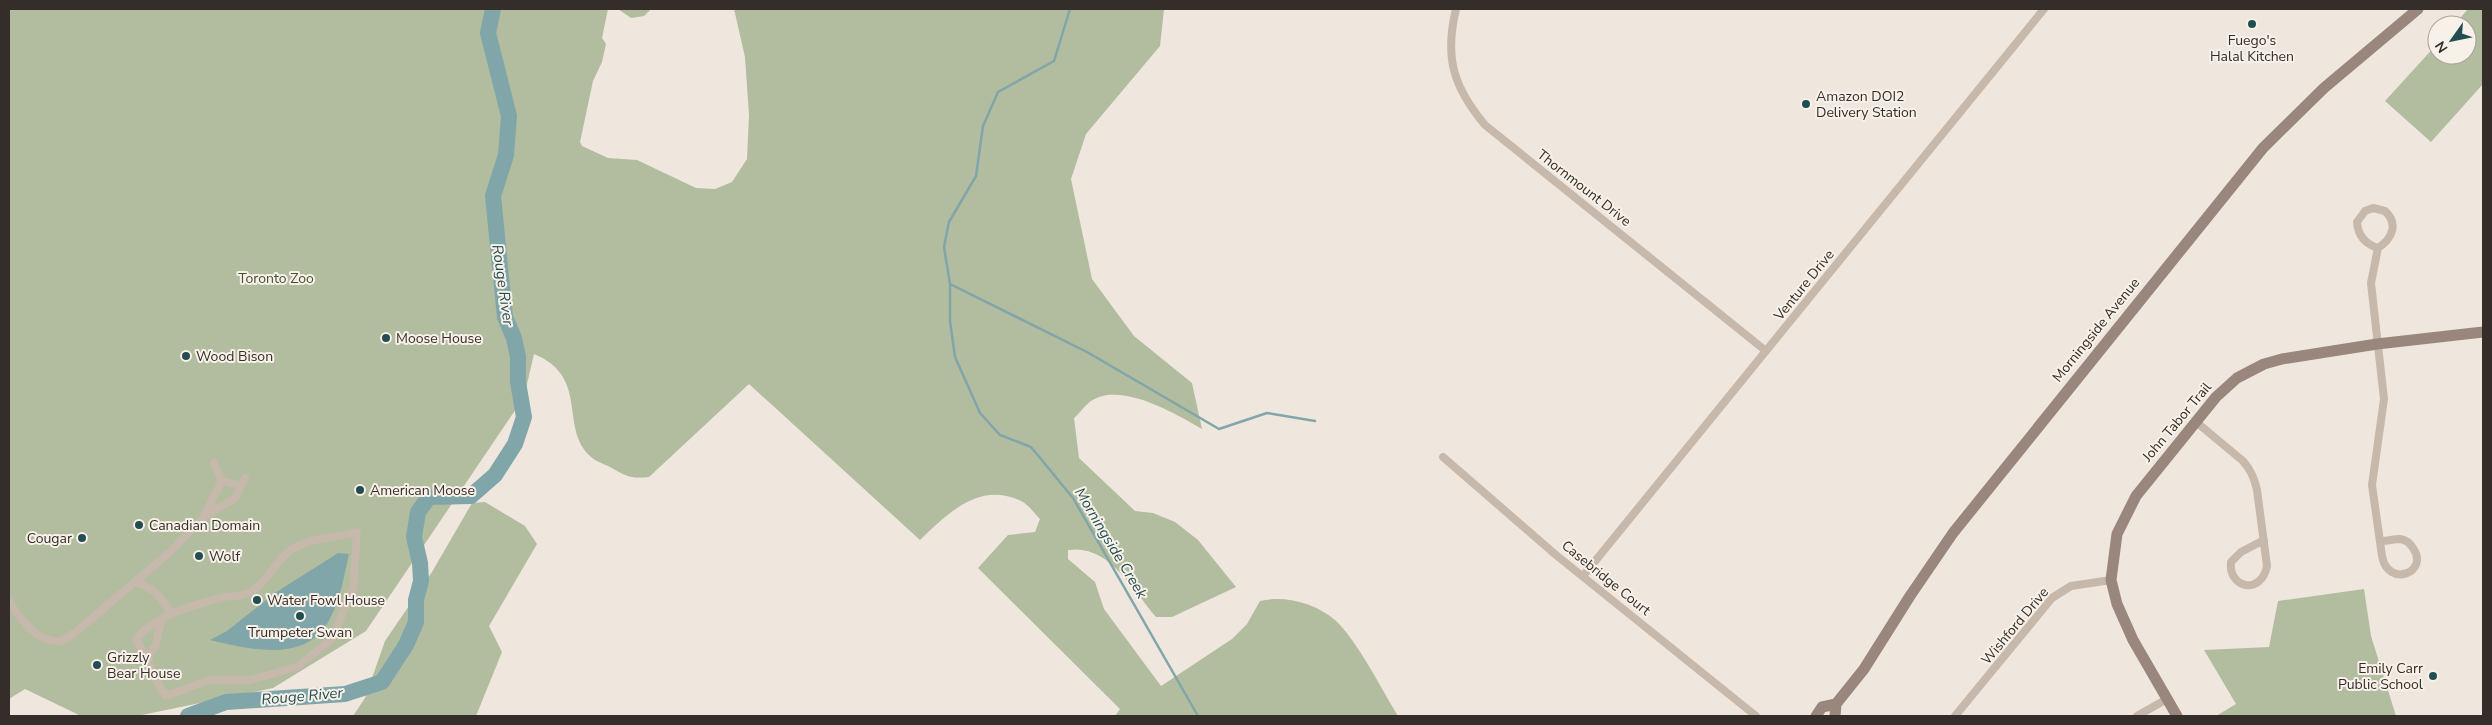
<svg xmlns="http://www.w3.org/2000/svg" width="2492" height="725" viewBox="0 0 2492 725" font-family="'Nunito Sans',sans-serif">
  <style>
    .green { fill: #b2bc9f }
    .water { fill: #80a6a9 }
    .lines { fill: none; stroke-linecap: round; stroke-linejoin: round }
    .stream { stroke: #80a6a9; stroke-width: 2.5 }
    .river { stroke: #80a6a9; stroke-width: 16 }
    .street { stroke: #c6b8ab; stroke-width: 8 }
    .secondary { stroke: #99877d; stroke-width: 11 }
    .poi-dot { fill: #244d51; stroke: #f7f1e9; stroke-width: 2 }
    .labels { text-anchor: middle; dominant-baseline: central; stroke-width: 4; stroke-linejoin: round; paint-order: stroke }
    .poi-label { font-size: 14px; fill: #352d29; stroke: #f7f1e9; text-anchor: start }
    .street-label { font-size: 14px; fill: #352d29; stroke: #f7f1e9 }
    .park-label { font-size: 14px; fill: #445030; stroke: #f7f1e9 }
    .water-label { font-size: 15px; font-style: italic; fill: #244d51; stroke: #f7f1e9 }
  </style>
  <rect width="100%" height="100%" fill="#efe7de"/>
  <!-- green -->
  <path class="green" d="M 9,9 L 608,9 L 602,38 L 606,44 L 602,62 L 593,81 L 580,142 L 582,146 L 608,158 L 637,160 L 696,188 L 715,189 L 732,182 L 747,159 L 749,115 L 745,57 L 734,9 L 1164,9 L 1160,46 L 1086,134 L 1071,179 L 1092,279 L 1134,336 L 1192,383 L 1202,429 C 1176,414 1121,381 1091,401 C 1085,405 1080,413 1074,418 L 1079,458 L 1135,511 L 1153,513 L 1175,522 L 1198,540 L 1236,587 L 1172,617 L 1156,617 C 1132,589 1109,544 1068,550 L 1068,559 L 1095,582 L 1104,609 L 1161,686 L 1232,639 L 1247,624 L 1260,601 C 1285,595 1315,603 1335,620 C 1357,640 1382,690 1398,716 L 1115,716 L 1120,709 L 978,568 L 1008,535 L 1035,532 L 1040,519 C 1035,514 1028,504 1021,501 C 980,481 948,513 920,540 L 749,384 L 649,477 C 630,479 626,476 610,467 C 604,464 595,461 590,456 C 559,427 590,377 534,354 L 524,397 L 366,631 L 273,688 L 137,716 L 81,716 L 25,689 L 9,699 Z
    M 618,9 L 651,9 L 644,16 L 631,18 Z
    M 2468,9 L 2483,9 L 2483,84 L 2431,142 L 2385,101 L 2437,44 L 2437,55 L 2467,55 L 2467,25 L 2454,25 Z
    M 485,502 L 525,526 L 537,544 L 489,626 L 502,652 L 476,716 L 353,716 L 365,698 L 385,641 L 432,572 L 472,503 Z
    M 2364,589 L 2371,636 L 2396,716 L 2216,716 L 2236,704 L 2204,650 L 2269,647 L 2278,601 Z"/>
  <!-- water -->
  <path class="water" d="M 338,553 L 349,554 C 344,576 340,603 327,624 C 303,663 247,649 210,640 L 227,631 L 275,593 Z"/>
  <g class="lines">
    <!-- stream -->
    <path class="stream" d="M 1070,9 L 1054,61 L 998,92 L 983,126 L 976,176 L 949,222 L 944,247 L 950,284 L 950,321 L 955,357 L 980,413 L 1000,435 L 1031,447 L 1073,498 L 1198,716
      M 950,284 L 1087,352 L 1219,429 L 1267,413 L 1315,421"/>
    <!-- river -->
    <path class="river" d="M 188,716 L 226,702 L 345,694 L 382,682 L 406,645 L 416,622 L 416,600 L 421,581 L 420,563 L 414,537 L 418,512 L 429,497 L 471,496 L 495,475 L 515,444 L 524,417 L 518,382 L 518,357 L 514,338 L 505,317 L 493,196 L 506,155 L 509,116 L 488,33 L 493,9"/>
    <!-- street -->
    <path class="street" d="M 1456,9 C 1444,58 1454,88 1485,125 L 1766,351
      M 2373,208 L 2385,211 C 2399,224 2392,239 2378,248 C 2365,244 2358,236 2357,222 L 2365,211 Z
      M 2378,248 L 2371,283 L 2384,399 L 2372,485 L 2382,556 C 2388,589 2430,572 2413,548 C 2410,543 2406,540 2400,539 C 2394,539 2387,541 2381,541
      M 2195,421 L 2243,461 C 2251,470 2254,478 2257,490 L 2267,566 C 2261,596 2228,588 2231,562 L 2241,552 L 2264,540
      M 1443,457 L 1556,555 L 1756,716
      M 221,480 L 241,486
      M 205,516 L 235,498 L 245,478
      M 1583,576 L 2044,9
      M 134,583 C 149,583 166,601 170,614
      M 9,601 C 18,617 39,644 60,641 C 65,640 72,634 77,631 L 171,551 L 203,518 L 220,485 L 221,480 L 214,463
      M 148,656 L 151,672 L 166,696 L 209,680 L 250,680 L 297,667 L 332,639 L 353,588 L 357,532 C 336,538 313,537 294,548 C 276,558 264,588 248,593 C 241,596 233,596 225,597 C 196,604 156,615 136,639 L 143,652 L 148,656 L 156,645 L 161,621
      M 1955,716 L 2052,598 L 2071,586 L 2111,580
      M 2137,716 L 2167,699"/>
    <!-- secondary -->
    <path class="secondary" d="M 1816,716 L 1822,707 L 1836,704
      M 1835,716 L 1836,704 L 1864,669 L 1910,596 L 1953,533 L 2263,148 L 2324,88 L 2418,9
      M 2177,716 L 2133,640 L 2117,604 L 2111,580 L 2117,534 L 2136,496 L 2216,397 L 2237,378 L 2264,364 L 2282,359 L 2377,344 L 2483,332"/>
  </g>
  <!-- markers -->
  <g class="poi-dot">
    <circle cx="2252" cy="24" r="5"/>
    <circle cx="1806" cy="104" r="5"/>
    <circle cx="386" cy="338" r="5"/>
    <circle cx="186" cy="356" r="5"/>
    <circle cx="360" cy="490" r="5"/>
    <circle cx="139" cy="525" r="5"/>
    <circle cx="82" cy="538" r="5"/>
    <circle cx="199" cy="556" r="5"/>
    <circle cx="257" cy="600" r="5"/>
    <circle cx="300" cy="616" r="5"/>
    <circle cx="97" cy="665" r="5"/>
    <circle cx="2433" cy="676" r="5"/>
  </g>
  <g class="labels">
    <!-- poi labels -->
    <g class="poi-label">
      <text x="2252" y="40" text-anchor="middle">Fuego's<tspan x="2252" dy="16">Halal Kitchen</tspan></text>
      <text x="1816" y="96">Amazon DOI2<tspan x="1816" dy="16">Delivery Station</tspan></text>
      <text x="396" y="338">Moose House</text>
      <text x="196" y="356">Wood Bison</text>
      <text x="370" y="490">American Moose</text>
      <text x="149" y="525">Canadian Domain</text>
      <text x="72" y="538" text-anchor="end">Cougar</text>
      <text x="209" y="556">Wolf</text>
      <text x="267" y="600">Water Fowl House</text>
      <text x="300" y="632" text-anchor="middle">Trumpeter Swan</text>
      <text x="107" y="657">Grizzly<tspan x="107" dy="16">Bear House</tspan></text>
      <text x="2423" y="668" text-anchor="end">Emily Carr<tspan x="2423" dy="16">Public School</tspan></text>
    </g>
    <!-- street labels -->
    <g class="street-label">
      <text transform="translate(1584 188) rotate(38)">Thornmount Drive</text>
      <text transform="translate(1804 285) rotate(-51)">Venture Drive</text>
      <text transform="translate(2096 330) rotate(-51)">Morningside Avenue</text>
      <text transform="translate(2177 422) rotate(-50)">John Tabor Trail</text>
      <text transform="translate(1606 578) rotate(39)">Casebridge Court</text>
      <text transform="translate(2015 626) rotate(-50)">Wishford Drive</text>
    </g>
    <!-- park labels -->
    <g class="park-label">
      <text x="276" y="278">Toronto Zoo</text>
    </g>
    <!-- water labels -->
    <g class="water-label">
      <text transform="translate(503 285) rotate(82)">Rouge River</text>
      <text transform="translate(1111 543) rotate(59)">Morningside Creek</text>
      <text transform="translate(302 696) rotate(-5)">Rouge River</text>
    </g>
  </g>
  <!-- border -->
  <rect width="2492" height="725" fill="none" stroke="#352d29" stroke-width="20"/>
  <!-- north arrow -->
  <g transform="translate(2452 40) rotate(237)"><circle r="24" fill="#f7f1e9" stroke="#a9a39c"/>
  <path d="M0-4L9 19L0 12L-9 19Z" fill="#244d51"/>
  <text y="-8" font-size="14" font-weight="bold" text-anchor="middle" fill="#352d29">N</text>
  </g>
</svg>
